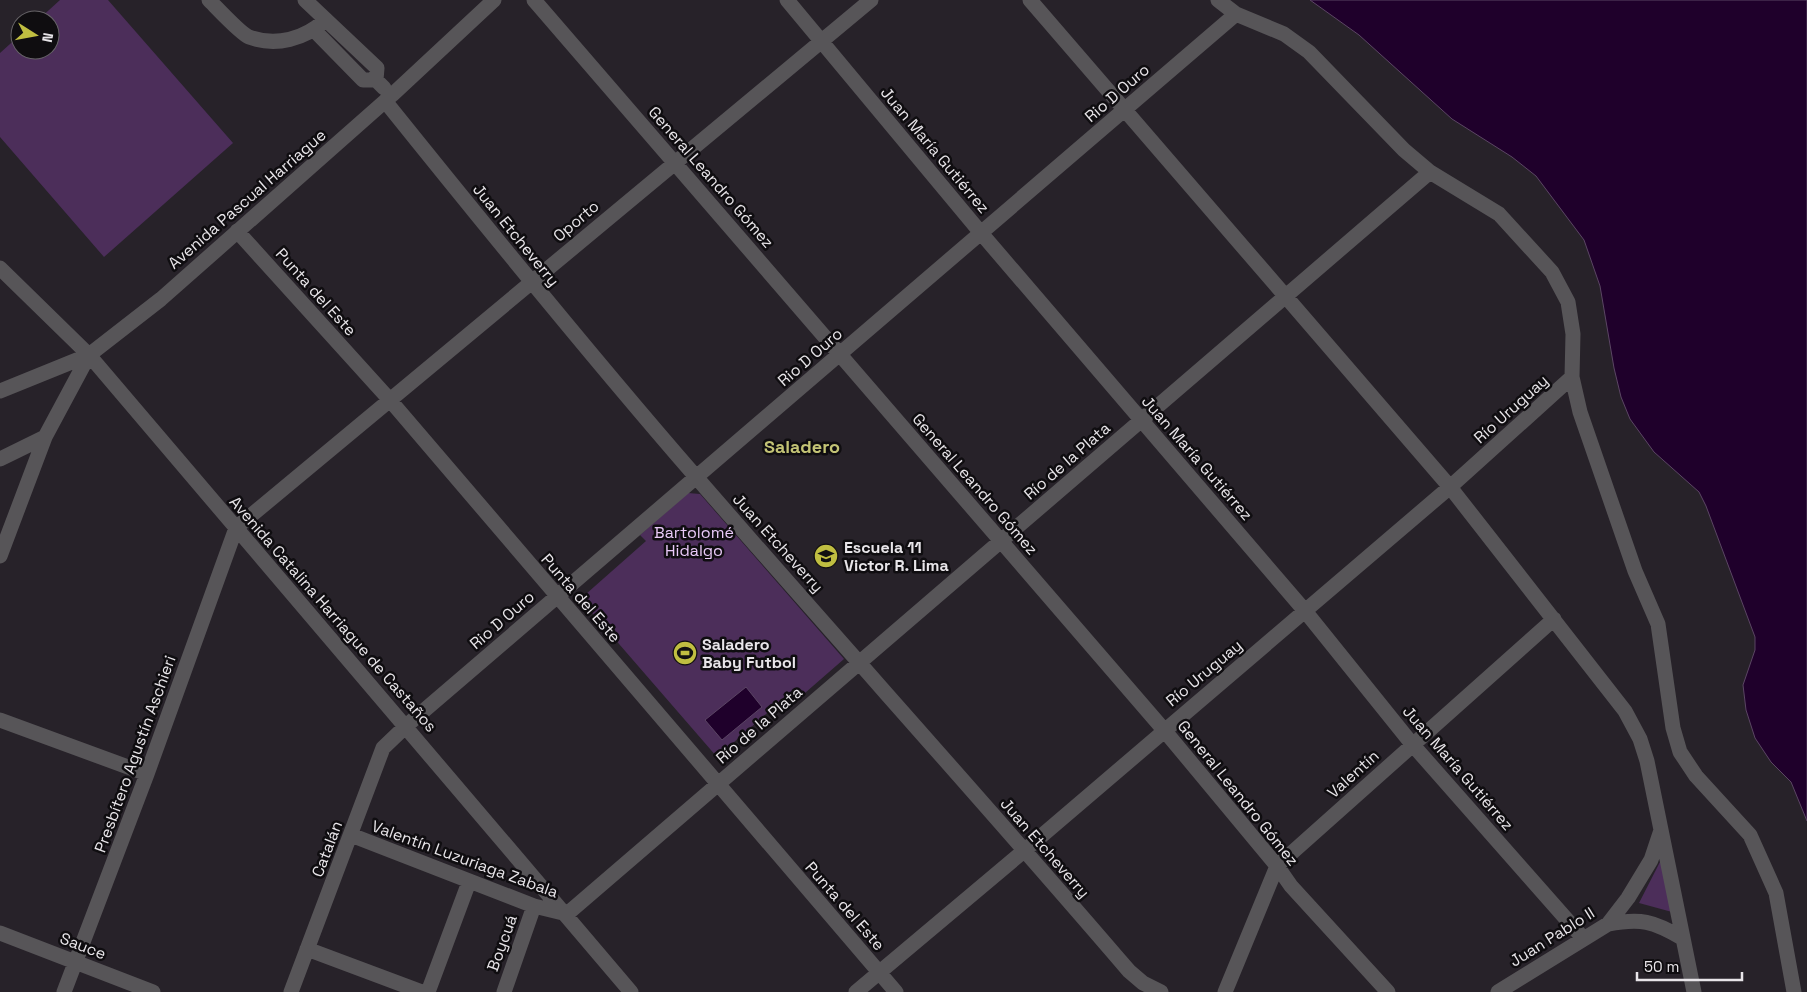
<svg xmlns="http://www.w3.org/2000/svg" width="1807" height="992" viewBox="0 0 1807 992" font-family="'Space Grotesk',sans-serif">
  <style>
    .green { fill: #4c2e5a }
    .water { fill: #1f002b; stroke: #5b4564 }
    .lines { fill: none; stroke-linecap: round; stroke-linejoin: round }
    .minor { stroke: #575558; stroke-width: 15 }
    .labels { text-anchor: middle; dominant-baseline: central; stroke-width: 5; stroke-linejoin: round; paint-order: stroke }
    .street-label { font-size: 16px; fill: #e8e5e9; stroke: #0f0d10 }
    .park-label { font-size: 16px; fill: #eacaf9; stroke: #0f0d10 }
    .poi-label { font-size: 16px; font-weight: bold; fill: #e8e5e9; stroke: #0f0d10; text-anchor: start }
    .neighbourhood-label { font-size: 18px; font-weight: bold; fill: #c3c375; stroke: #0f0d10 }
  </style>
  <rect width="100%" height="100%" fill="#272229"/>
  <!-- green -->
  <path class="green" d="M 60,0 L 108,0 L 233,143 L 104,257 L 0,137 L 0,53 L 20,35 L 20,50 L 50,50 L 50,20 L 38,20 Z
    M 688,493 L 700,494 L 844,659 L 790,706 L 783,699 L 717,757 L 587,607 L 586,594 L 646,541 L 640,535 Z
    M 1662,858 L 1672,912 L 1639,903 Z"/>
  <!-- water -->
  <path class="water" d="M 1310,0 L 1807,0 L 1807,821 L 1791,782 L 1771,762 L 1755,738 L 1746,710 L 1743,685 L 1755,650 L 1755,637 L 1706,506 L 1699,492 L 1654,452 L 1630,419 L 1621,397 L 1614,368 L 1600,286 L 1584,240 L 1536,176 L 1512,157 L 1452,119 L 1359,35 Z
    M 746,687 L 762,707 L 722,740 L 705,720 Z"/>
  <g class="lines">
    <!-- minor -->
    <path class="minor" d="M 209,0 C 217,8 241,34 249,37 C 276,47 305,39 325,20
      M 305,0 L 377,68 L 376,80
      M 534,0 L 1164,730 L 1277,866 L 1291,886 L 1388,992
      M 787,0 L 981,233 L 1305,611 L 1412,744 L 1583,938
      M 1030,0 L 1450,487 L 1625,711 L 1640,739 L 1647,761 L 1694,992
      M 1218,0 L 1236,14 L 1284,34 L 1309,52 L 1404,150 L 1430,172 L 1499,214 L 1552,272 L 1568,302 L 1573,334 L 1572,377 L 1580,412 L 1635,571 L 1658,624 L 1673,728 L 1680,752 L 1696,776 L 1750,835 L 1776,893 L 1794,992
      M 314,30 L 363,80 L 376,80 L 384,88
      M 385,101 C 487,228 590,355 697,478 C 840,643 987,805 1129,971 L 1143,983 L 1161,992
      M 237,231 L 389,399 L 896,992
      M 0,268 L 89,355 L 631,992
      M 0,391 L 89,355 L 161,299 L 392,95 L 494,0
      M 0,459 L 45,437
      M 0,556 L 45,437 L 89,355
      M 0,720 L 147,774
      M 351,835 L 534,906 L 567,914 L 1430,172
      M 1608,924 C 1641,918 1653,921 1682,938
      M 0,933 L 153,992
      M 307,949 L 422,992
      M 64,992 L 147,774 L 236,528 L 871,0
      M 291,992 L 383,748 L 406,726 L 1236,14
      M 428,992 L 469,882
      M 504,992 L 534,906
      M 856,992 L 1025,850 L 1450,487 L 1572,377
      M 1225,992 L 1277,866 L 1554,619
      M 1498,992 L 1608,924 L 1628,898 L 1651,860 L 1661,830"/>
  </g>
  <!-- icons -->
  <defs>
    <g id="school-disc" transform="scale(1.25)"><circle r="9.5" fill="#c0be41" stroke="#0f0d10"/><path d="M0-5L7-2L0 1L-7-2ZM-4 1L0 2.5L4 1V4Q0 6-4 4Z" fill="#111"/></g>
    <g id="stadium-disc" transform="scale(1.25)"><circle r="9.5" fill="#c0be41" stroke="#0f0d10"/><path d="M0-5a6.5 5 0 1 0 0 10a6.5 5 0 1 0 0-10ZM-3.5-1.8h7v3.6h-7Z" fill="#111"/></g>
  </defs>
  <g fill-rule="evenodd">
    <use href="#school-disc" x="826" y="556"/>
    <use href="#stadium-disc" x="685" y="653"/>
  </g>
  <g class="labels">
    <!-- street labels -->
    <g class="street-label">
      <text transform="translate(1117 93) rotate(-41)">Rio D Ouro</text>
      <text transform="translate(935 150) rotate(50)">Juan María Gutiérrez</text>
      <text transform="translate(711 177) rotate(49)">General Leandro Gómez</text>
      <text transform="translate(247 199) rotate(-41)">Avenida Pascual Harriague</text>
      <text transform="translate(576 221) rotate(-40)">Oporto</text>
      <text transform="translate(516 235) rotate(51)">Juan Etcheverry</text>
      <text transform="translate(316 292) rotate(48)">Punta del Este</text>
      <text transform="translate(810 357) rotate(-41)">Rio D Ouro</text>
      <text transform="translate(1511 409) rotate(-42)">Río Uruguay</text>
      <text transform="translate(1197 458) rotate(49)">Juan María Gutiérrez</text>
      <text transform="translate(1067 461) rotate(-41)">Río de la Plata</text>
      <text transform="translate(975 484) rotate(49)">General Leandro Gómez</text>
      <text transform="translate(778 543) rotate(48)">Juan Etcheverry</text>
      <text transform="translate(581 598) rotate(49)">Punta del Este</text>
      <text transform="translate(333 614) rotate(49)">Avenida Catalina Harriague de Castaños</text>
      <text transform="translate(502 620) rotate(-41)">Rio D Ouro</text>
      <text transform="translate(1204 673) rotate(-40)">Río Uruguay</text>
      <text transform="translate(759 725) rotate(-41)">Río de la Plata</text>
      <text transform="translate(135 754) rotate(-70)">Presbítero Agustín Aschieri</text>
      <text transform="translate(1458 768) rotate(49)">Juan María Gutiérrez</text>
      <text transform="translate(1353 774) rotate(-42)">Valentín</text>
      <text transform="translate(1238 793) rotate(51)">General Leandro Gómez</text>
      <text transform="translate(1045 848) rotate(49)">Juan Etcheverry</text>
      <text transform="translate(327 849) rotate(-69)">Catalán</text>
      <text transform="translate(465 859) rotate(20)">Valentín Luzuriaga Zabala</text>
      <text transform="translate(845 906) rotate(49)">Punta del Este</text>
      <text transform="translate(1552 937) rotate(-32)">Juan Pablo II</text>
      <text transform="translate(502 943) rotate(-70)">Boycuá</text>
      <text transform="translate(83 946) rotate(21)">Sauce</text>
    </g>
    <!-- park labels -->
    <g class="park-label">
      <text x="694" y="532">Bartolomé<tspan x="694" dy="18">Hidalgo</tspan></text>
    </g>
    <!-- poi labels -->
    <g class="poi-label">
      <text x="844" y="547">Escuela 11<tspan x="844" dy="18">Victor R. Lima</tspan></text>
      <text x="702" y="644">Saladero<tspan x="702" dy="18">Baby Futbol</tspan></text>
    </g>
    <!-- neighbourhood labels -->
    <g class="neighbourhood-label">
      <text x="802" y="446">Saladero</text>
    </g>
  </g>
  <!-- north arrow -->
  <g transform="translate(35 35) rotate(101)"><circle r="24" fill="#0f0d10" stroke="#666367"/>
  <path d="M0-4L9 19L0 12L-9 19Z" fill="#c0be41"/>
  <text y="-8" font-size="14" font-weight="bold" text-anchor="middle" fill="#e8e5e9">N</text>
  </g>
  <!-- scale -->
  <path d="M1637 972v8h105v-8" fill="none" stroke="#e8e5e9" stroke-width="2.5"/>
  <text x="1644" y="972" font-size="15" fill="#e8e5e9" stroke="#0f0d10" stroke-width="4" paint-order="stroke">50 m</text>
</svg>
